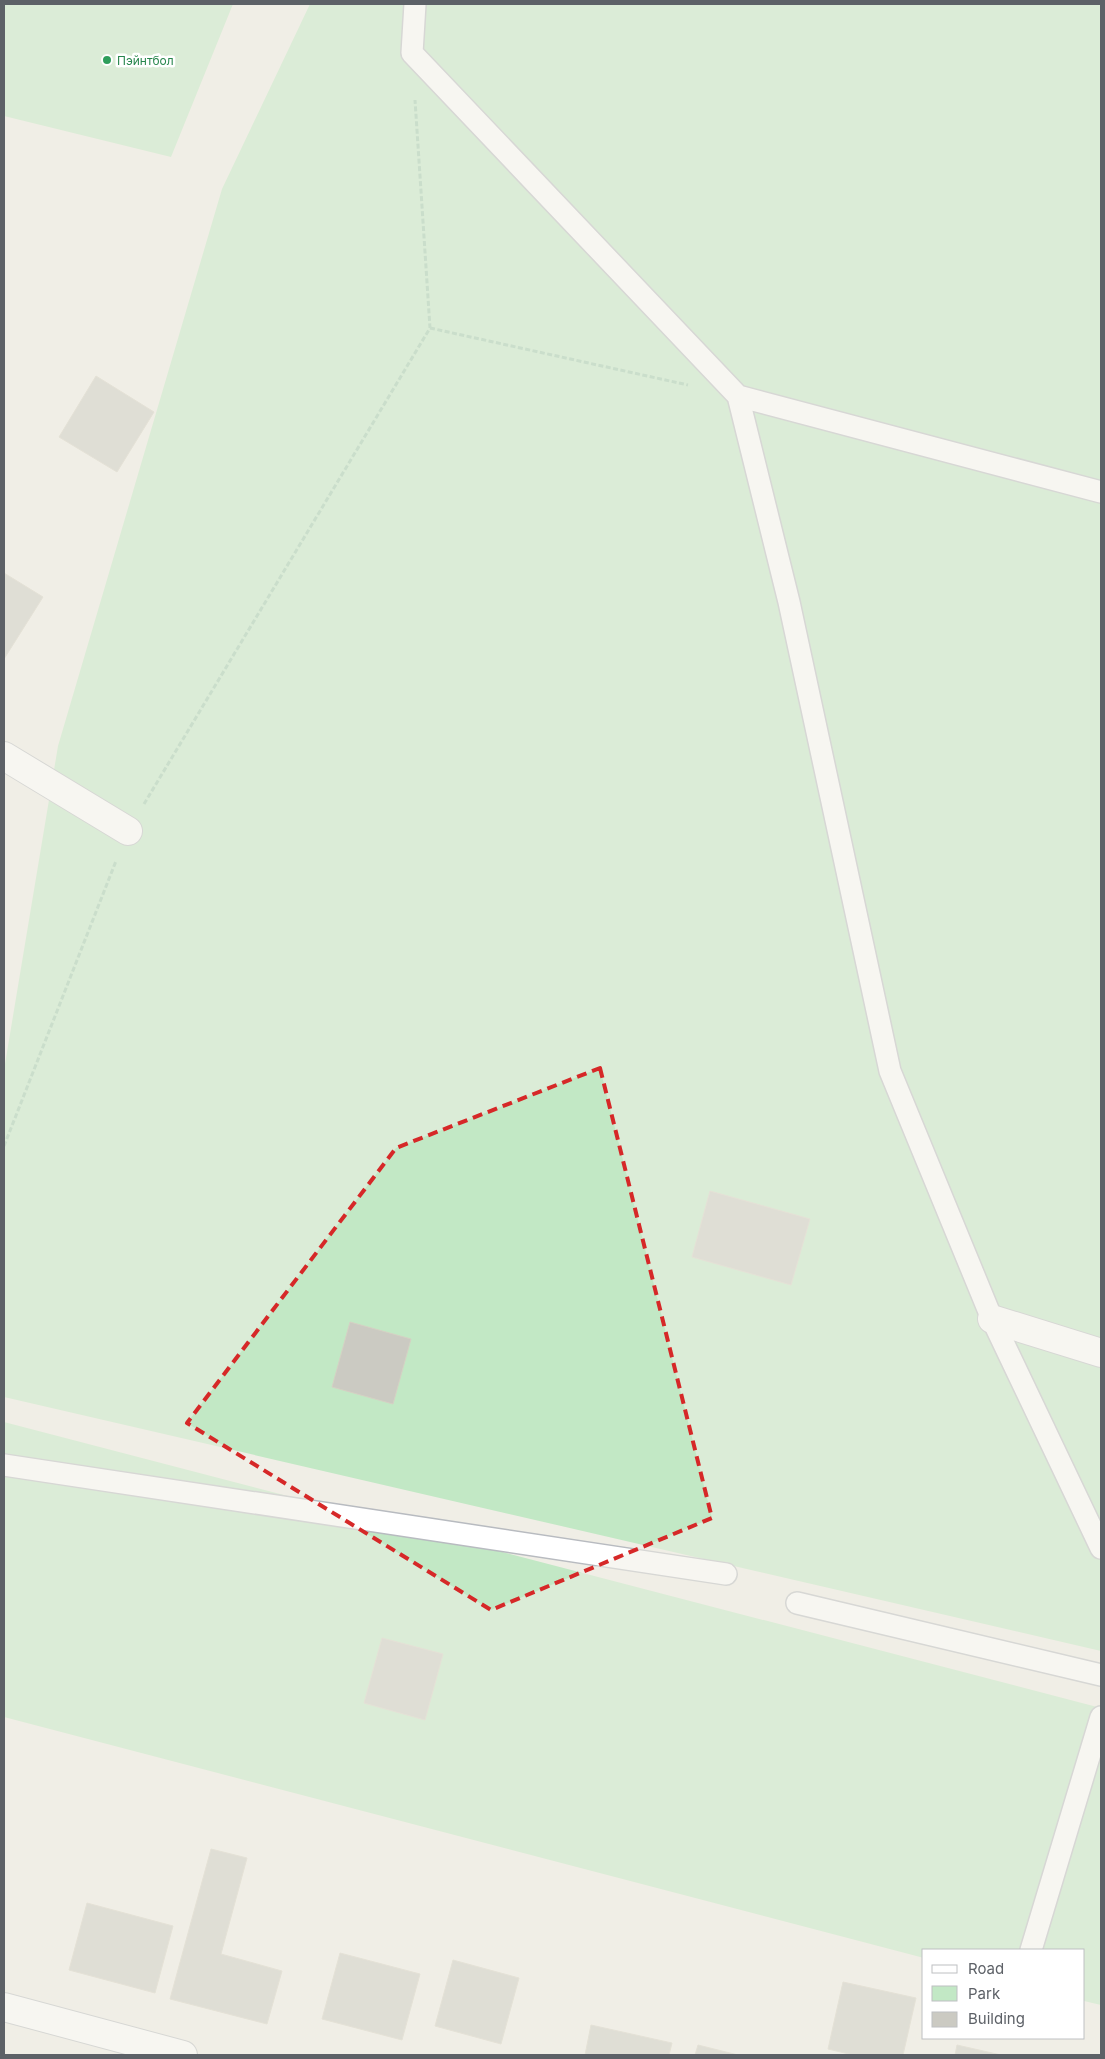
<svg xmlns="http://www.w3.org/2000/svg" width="1105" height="2059" viewBox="0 0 1105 2059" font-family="Inter,sans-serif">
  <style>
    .green { fill: #c2e8c5 }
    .building { fill: #cbcac2; stroke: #d5d1c4 }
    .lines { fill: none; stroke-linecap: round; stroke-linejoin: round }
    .lane-casing { stroke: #b8bbc0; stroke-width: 24 }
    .street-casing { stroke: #b8bbc0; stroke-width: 30 }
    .path { stroke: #9bc9ac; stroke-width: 3; stroke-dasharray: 5 2.5; stroke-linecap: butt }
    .lane { stroke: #fff; stroke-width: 21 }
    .street { stroke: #fff; stroke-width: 28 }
    .marked { fill: none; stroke: #d62828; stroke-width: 4; stroke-dasharray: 10 6; stroke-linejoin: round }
    .leisure-dot { fill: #2e9e5b; stroke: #fff; stroke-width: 2 }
    .labels { text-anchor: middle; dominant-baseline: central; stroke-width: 5; stroke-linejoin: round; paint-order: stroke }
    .leisure-label { font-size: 12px; fill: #27864d; stroke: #fff; text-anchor: start }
  </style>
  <rect width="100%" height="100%" fill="#f0eee6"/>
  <!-- green -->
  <path class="green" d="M 4,4 L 233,4 L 171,157 L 4,116 Z
    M 310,4 L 1101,4 L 1101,1651 L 4,1397 L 4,1070 L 58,746 L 222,189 Z
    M 4,1422 L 1101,1708 L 1101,2005 L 1084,2001 L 1084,1950 L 924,1950 L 924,1958 L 4,1717 Z"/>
  <!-- building -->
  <path class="building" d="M 96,376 L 154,412 L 117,472 L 59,437 Z
    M 4,573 L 43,597 L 4,659 Z
    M 710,1191 L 810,1219 L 791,1285 L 692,1257 Z
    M 350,1322 L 411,1339 L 393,1404 L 332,1387 Z
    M 382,1638 L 443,1654 L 425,1720 L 364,1703 Z
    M 211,1849 L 247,1858 L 221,1954 L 282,1971 L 267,2024 L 170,1999 Z
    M 87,1903 L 173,1926 L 155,1993 L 69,1970 Z
    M 340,1953 L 420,1974 L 402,2040 L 322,2019 Z
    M 453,1960 L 519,1978 L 501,2044 L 435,2026 Z
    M 843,1982 L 916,1998 L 903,2055 L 853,2055 L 828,2049 Z
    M 591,2025 L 672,2043 L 669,2055 L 585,2055 Z
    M 698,2045 L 738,2055 L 695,2055 Z
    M 957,2045 L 1001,2055 L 955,2055 Z"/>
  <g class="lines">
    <!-- lane casing -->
    <g class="lane-casing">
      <path id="lane" d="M 415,4 L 412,53 L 738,396 L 1101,492
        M 738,396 L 789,602 L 890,1071 L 992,1319 L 1101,1548
        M 4,1465 L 726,1574
        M 797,1603 L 1101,1675
        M 1031,1950 L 1101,1717"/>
    </g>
    <!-- street casing -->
    <g class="street-casing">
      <path id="street" d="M 4,756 L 128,831
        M 992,1319 L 1101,1353
        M 4,2007 L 183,2055"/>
    </g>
    <!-- path -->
    <path class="path" d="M 430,328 L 688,385
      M 144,804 L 430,328 L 415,100
      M 4,1146 L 116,861"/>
    <!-- lane -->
    <use href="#lane" class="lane"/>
    <!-- street -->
    <use href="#street" class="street"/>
  </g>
  <!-- marked area -->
  <path d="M0 0H1105V2059H0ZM 600,1068 L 712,1518 L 491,1610 L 187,1423 L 396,1148 Z" fill="#f0eee6" fill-opacity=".55" fill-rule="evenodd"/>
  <path class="marked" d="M 600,1068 L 712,1518 L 491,1610 L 187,1423 L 396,1148 Z"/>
  <!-- markers -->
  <circle class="leisure-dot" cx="107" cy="60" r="5"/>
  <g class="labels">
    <!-- leisure labels -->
    <g class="leisure-label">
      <text x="117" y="60">Пэйнтбол</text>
    </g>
  </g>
  <!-- border -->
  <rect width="1105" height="2059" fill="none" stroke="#5d6167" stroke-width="10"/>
  <!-- legend -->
  <rect x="922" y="1949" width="162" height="90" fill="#ffffff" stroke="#bec0c2"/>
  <rect x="932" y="1965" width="25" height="8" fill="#ffffff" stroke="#bec0c2"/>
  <text x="968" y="1974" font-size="15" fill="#5d6167">Road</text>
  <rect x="932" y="1986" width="25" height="15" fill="#c2e8c5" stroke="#bec0c2"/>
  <text x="968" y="1999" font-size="15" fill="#5d6167">Park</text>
  <rect x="932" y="2012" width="25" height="15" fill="#cbcac2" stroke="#bec0c2"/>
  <text x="968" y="2024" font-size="15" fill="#5d6167">Building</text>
</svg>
